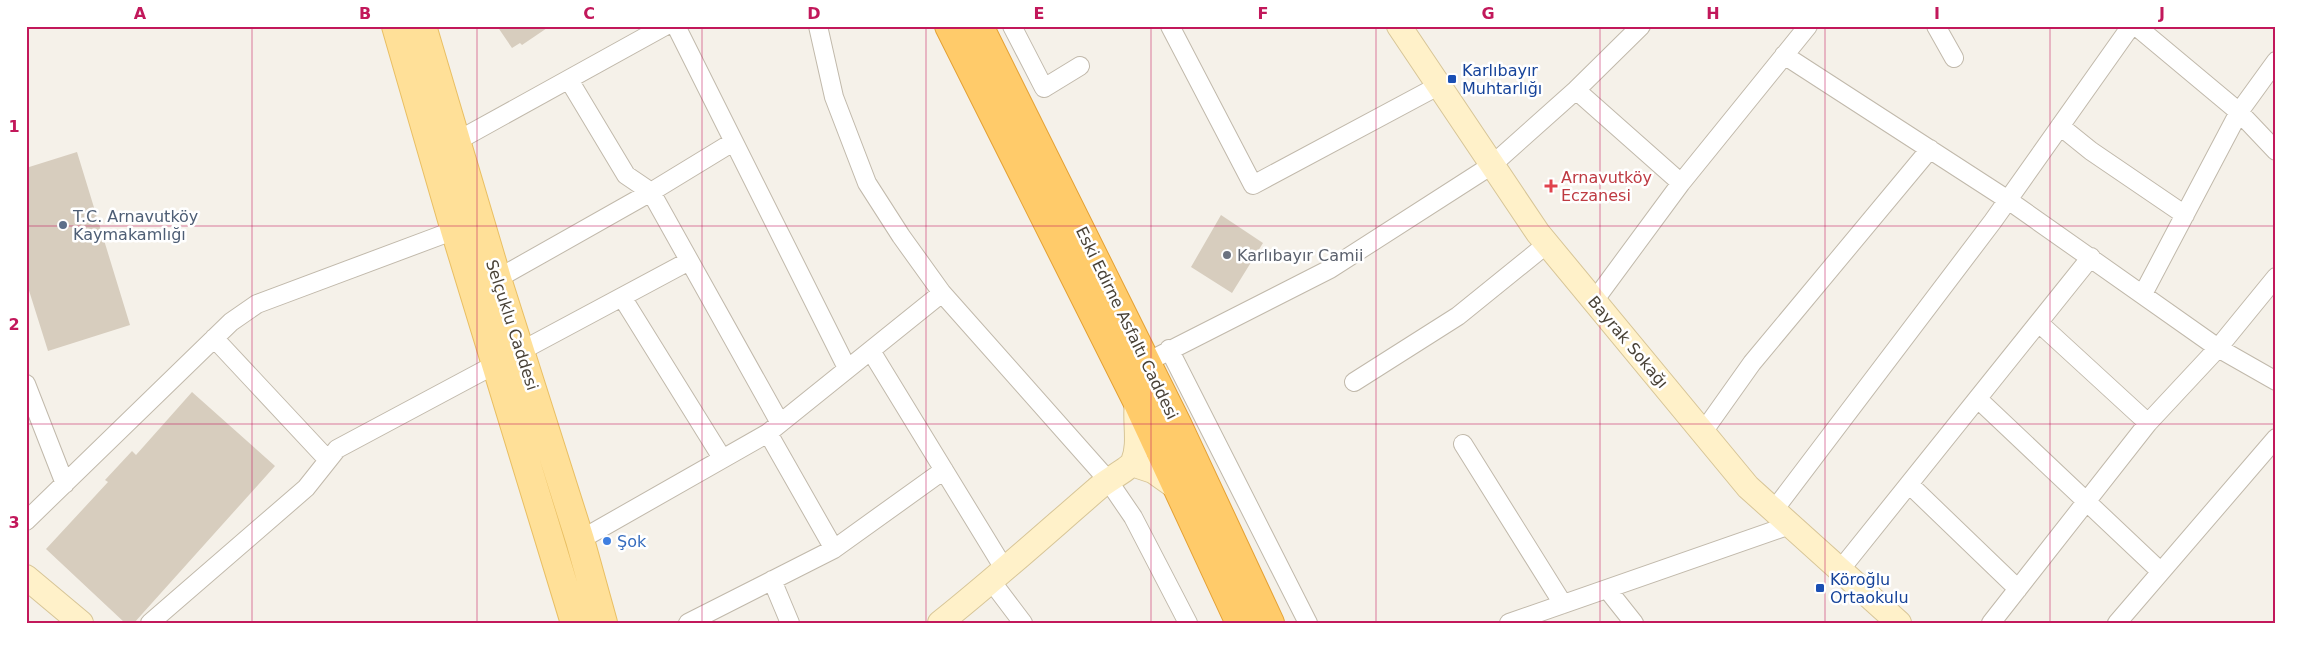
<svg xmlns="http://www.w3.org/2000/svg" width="2302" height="649" viewBox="0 0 2302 649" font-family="'DejaVu Sans',sans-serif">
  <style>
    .building { fill: #d7cdbe }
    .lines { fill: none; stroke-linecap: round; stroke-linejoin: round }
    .street-casing { stroke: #c1b9ab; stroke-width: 20 }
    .secondary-casing { stroke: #d7c597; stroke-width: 26 }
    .primary-casing { stroke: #e9bf63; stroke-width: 30 }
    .highway-casing { stroke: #e4a134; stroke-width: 30 }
    .street { stroke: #fff; stroke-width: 18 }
    .secondary { stroke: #fff1c9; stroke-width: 24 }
    .primary { stroke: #ffe098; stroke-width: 28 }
    .highway { stroke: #ffcb6a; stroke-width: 28 }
    .grid { fill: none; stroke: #c2185b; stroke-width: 1; stroke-opacity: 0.55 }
    .transit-dot { fill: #1a4fb4; stroke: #fff; stroke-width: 2 }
    .health-dot { fill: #e0444e; stroke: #fff; stroke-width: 2 }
    .service-dot { fill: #5c6f8a; stroke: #fff; stroke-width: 2 }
    .worship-dot { fill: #6b7280; stroke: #fff; stroke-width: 2 }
    .shop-dot { fill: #3f7fe0; stroke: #fff; stroke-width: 2 }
    .labels { text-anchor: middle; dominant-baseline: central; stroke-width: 5; stroke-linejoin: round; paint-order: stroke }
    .transit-label { font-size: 16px; fill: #164399; stroke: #fff; text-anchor: start }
    .health-label { font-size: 16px; fill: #be3a42; stroke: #fff; text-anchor: start }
    .service-label { font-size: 16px; fill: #4e5e75; stroke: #fff; text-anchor: start }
    .worship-label { font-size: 16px; fill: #5b616d; stroke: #fff; text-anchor: start }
    .street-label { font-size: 16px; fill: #494237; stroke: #fff }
    .shop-label { font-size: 16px; fill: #366cbe; stroke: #fff; text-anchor: start }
    .neatline { fill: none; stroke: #c2185b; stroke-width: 2 }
    .grid-label { font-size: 16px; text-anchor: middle; font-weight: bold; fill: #c2185b }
  </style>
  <rect width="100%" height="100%" fill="#f5f1e9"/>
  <!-- building -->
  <path class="building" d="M 497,26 L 550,26 L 522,45 L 520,43 L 512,48 Z
    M 77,152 L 130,325 L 48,351 L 26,281 L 26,168 Z
    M 1221,215 L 1263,243 L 1232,293 L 1191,267 Z
    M 192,392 L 275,466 L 134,623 L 125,623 L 46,549 L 108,482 L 105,480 L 132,451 L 136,455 Z"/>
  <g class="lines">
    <!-- street casing -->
    <g class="street-casing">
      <path id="street" d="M 676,26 L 847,368
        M 818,26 L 834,97 L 867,183 L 901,236 L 942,293 L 1107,479 L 1133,517 L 1188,623
        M 1012,26 L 1044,88 L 1080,66
        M 1170,26 L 1253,185 L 1438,86
        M 1936,26 L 1954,58
        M 2136,26 L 2239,112 L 2276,151
        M 1784,55 L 2008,200 L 2218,348 L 2276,381
        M 569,80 L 626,175 L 651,192 L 780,423
        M 1576,90 L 1681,183
        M 2060,126 L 2091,151 L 2185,215
        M 457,141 L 665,26
        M 497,279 L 651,192 L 733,142
        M 2143,294 L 2239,112 L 2276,61
        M 622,297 L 722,458
        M 1594,301 L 1681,183 L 1808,26
        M 2039,323 L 2148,423
        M 214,338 L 328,460
        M 1169,349 L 1308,623
        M 521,351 L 689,261
        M 871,351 L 1005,570
        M 1147,362 L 1330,269 L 1492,165 L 1576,90 L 1641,26
        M 1354,382 L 1458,316 L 1547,244
        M 26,384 L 65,484
        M 1978,399 L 2160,571
        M 1703,432 L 1752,363 L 1930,149
        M 768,433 L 834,549
        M 1463,444 L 1563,604
        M 1910,485 L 2018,589
        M 1774,510 L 1993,221 L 2131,26
        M 26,521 L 231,322 L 257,304 L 455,230
        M 580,540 L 768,433 L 942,293
        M 1840,570 L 2091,257
        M 772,580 L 790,623
        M 992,582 L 1023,623
        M 1607,589 L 1634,623
        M 150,623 L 306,488 L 337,449 L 496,364
        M 688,623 L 834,549 L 944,470
        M 1509,623 L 1790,525
        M 1991,623 L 2148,423 L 2218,348 L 2276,277
        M 2117,623 L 2276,438"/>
    </g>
    <!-- secondary casing -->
    <g class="secondary-casing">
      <path id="secondary" d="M 1399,26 L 1538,233 L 1748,487 L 1899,623
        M 1132,464 L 1153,471 L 1177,488
        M 26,577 L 81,623
        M 940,623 C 994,580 1045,534 1097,489 C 1104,482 1129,469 1133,462 C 1141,443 1134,421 1137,401"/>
    </g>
    <!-- primary casing -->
    <g class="primary-casing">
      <path id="primary" d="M 396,26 L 455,230 L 575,623
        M 422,26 L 497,279 L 580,540 L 603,623"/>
    </g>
    <!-- highway casing -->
    <g class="highway-casing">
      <path id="highway" d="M 949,26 L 1137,401 L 1240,623
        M 979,26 L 1178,426 L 1270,623"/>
    </g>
    <!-- street -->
    <use href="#street" class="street"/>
    <!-- secondary -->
    <use href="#secondary" class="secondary"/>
    <!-- primary -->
    <use href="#primary" class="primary"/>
    <!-- highway -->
    <use href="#highway" class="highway"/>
  </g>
  <!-- grid -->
  <path class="grid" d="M 252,26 L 252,623M 477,26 L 477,623M 702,26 L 702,623M 926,26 L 926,623M 1151,26 L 1151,623M 1376,26 L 1376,623M 1600,26 L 1600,623M 1825,26 L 1825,623M 2050,26 L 2050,623M 26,226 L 2276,226M 26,424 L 2276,424"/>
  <!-- markers -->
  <g class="transit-dot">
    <rect x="1447" y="74" width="10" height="10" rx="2.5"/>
    <rect x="1815" y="583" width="10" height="10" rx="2.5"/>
  </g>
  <path class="health-dot" d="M1548.5 178.5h5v5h5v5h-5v5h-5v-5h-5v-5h5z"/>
  <circle class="service-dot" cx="63" cy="225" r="5"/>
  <circle class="worship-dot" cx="1227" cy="255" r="5"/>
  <circle class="shop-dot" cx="607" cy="541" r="5"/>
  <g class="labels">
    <!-- transit labels -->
    <g class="transit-label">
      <text x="1462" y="70">Karlıbayır<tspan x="1462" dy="18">Muhtarlığı</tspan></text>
      <text x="1830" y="579">Köroğlu<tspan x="1830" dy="18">Ortaokulu</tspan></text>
    </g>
    <!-- health labels -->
    <g class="health-label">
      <text x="1561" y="177">Arnavutköy<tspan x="1561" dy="18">Eczanesi</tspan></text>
    </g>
    <!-- service labels -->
    <g class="service-label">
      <text x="73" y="216">T.C. Arnavutköy<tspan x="73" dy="18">Kaymakamlığı</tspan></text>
    </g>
    <!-- worship labels -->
    <g class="worship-label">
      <text x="1237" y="255">Karlıbayır Camii</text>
    </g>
    <!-- street labels -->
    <g class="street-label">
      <text transform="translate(1127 323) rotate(64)">Eski Edirne Asfaltı Caddesi</text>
      <text transform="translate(512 325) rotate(72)">Selçuklu Caddesi</text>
      <text transform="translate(1628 342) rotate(50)">Bayrak Sokağı</text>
    </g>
    <!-- shop labels -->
    <g class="shop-label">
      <text x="617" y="541">Şok</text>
    </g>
  </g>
  <!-- border -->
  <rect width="2302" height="649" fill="none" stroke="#ffffff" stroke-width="55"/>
  <rect x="28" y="28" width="2246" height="594" class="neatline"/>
  <g class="grid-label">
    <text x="140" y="19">A</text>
    <text x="365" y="19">B</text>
    <text x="589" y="19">C</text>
    <text x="814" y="19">D</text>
    <text x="1039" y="19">E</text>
    <text x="1263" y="19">F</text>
    <text x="1488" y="19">G</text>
    <text x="1713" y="19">H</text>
    <text x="1937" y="19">I</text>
    <text x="2162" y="19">J</text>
    <text x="14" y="132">1</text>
    <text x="14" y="330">2</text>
    <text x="14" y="528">3</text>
  </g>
</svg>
